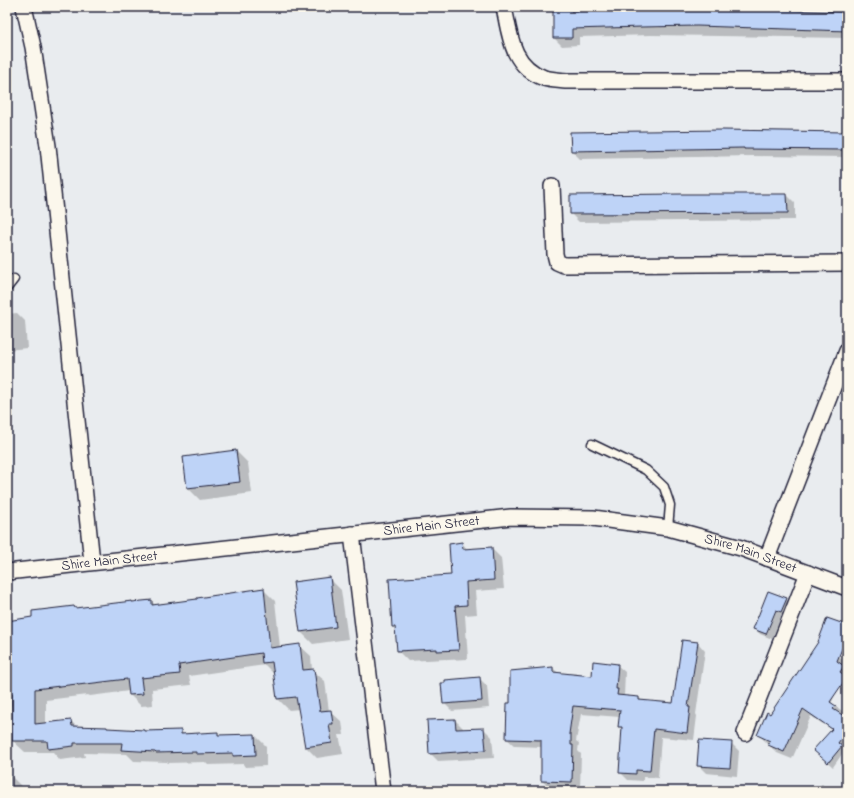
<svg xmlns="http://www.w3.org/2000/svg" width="854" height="798" viewBox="0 0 854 798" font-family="'Indie Flower',sans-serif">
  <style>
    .shadow { fill: #0003 }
    .building { fill: #bed3f7; stroke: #22223b }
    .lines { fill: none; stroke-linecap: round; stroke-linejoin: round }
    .service-casing { stroke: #22223b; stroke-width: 11 }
    .minor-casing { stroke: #22223b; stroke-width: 18 }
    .service { stroke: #fbf7ec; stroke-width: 8 }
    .minor { stroke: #fbf7ec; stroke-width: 15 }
    .labels { text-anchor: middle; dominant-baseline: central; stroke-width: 3; stroke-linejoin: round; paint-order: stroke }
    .street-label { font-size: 14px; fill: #22223b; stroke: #fbf7ec }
  </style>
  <rect width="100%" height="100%" fill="#e9ecef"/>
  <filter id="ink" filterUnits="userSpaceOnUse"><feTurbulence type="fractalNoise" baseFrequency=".025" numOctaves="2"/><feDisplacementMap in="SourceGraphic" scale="8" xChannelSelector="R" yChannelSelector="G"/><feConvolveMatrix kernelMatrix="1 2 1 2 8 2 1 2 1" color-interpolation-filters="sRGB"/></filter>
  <g filter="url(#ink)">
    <!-- shadow -->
    <path class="shadow" d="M 554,7 L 579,7 L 579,11 L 847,13 L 847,38 L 651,35 L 579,37 L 579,45 L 562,46 L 554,38 Z
      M 845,132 L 847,135 L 847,157 L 752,156 L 580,159 L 572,151 Z
      M 787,195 L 795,203 L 795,220 L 579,222 L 571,214 Z
      M 17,313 L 25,321 L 27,348 L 7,350 L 7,314 Z
      M 236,451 L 248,463 L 252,493 L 200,500 L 188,488 L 184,458 Z
      M 462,543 L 468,550 L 491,548 L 501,558 L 504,589 L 475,591 L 477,614 L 465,615 L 468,659 L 448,660 L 446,659 L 408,661 L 398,651 L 397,630 L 393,627 L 452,576 Z
      M 329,578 L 341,590 L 348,639 L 313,644 L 301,632 Z
      M 263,589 L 275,601 L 280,647 L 299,645 L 311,656 L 312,670 L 325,681 L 329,711 L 330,711 L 342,722 L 344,735 L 339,735 L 343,754 L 317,758 L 306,747 L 300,709 L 289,710 L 278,699 L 274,674 L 265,665 L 189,676 L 191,685 L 152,689 L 153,705 L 141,706 L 130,695 L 129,691 L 90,696 L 88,695 L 46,700 L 46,724 L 71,721 L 77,727 L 145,732 L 180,731 L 184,734 L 217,733 L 220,736 L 255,735 L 266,746 L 266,766 L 245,767 L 243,764 L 208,765 L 205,762 L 168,763 L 167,762 L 134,761 L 127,754 L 84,753 L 85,757 L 60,760 L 53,752 L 25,752 L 13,741 L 13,702 L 7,715 L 7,622 L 33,617 L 74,607 L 76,609 L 151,601 L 156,606 Z
      M 786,599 L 792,605 L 787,617 L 782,615 L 772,639 L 760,634 L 754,628 Z
      M 683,641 L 698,643 L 705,651 L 696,714 L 697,716 L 694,740 L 661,737 L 658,778 L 643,777 L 643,781 L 628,780 L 620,772 L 623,730 L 619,726 L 620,717 L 581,714 L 576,741 L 579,743 L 578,751 L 581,754 L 580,789 L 550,788 L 542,781 L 542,747 L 515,746 L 507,739 L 511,704 L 511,672 L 553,668 L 559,674 L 593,677 L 617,665 L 625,672 L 624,697 L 639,698 L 643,702 L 674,704 Z
      M 839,656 L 847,664 L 823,724 L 811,716 L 792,759 L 777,753 L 759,735 L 770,715 Z
      M 479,678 L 487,686 L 489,708 L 452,711 L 444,703 Z
      M 835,706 L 847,714 L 847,747 L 833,767 L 822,757 L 832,730 L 825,723 Z
      M 455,720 L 463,728 L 463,730 L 484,729 L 492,737 L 494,758 L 438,761 L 430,753 Z
      M 731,743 L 739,751 L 737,776 L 706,773 L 698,765 Z
      M 7,772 L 22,787 L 21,791 L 7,791 Z
      M 822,784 L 829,791 L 813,791 Z"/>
    <!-- building -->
    <path class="building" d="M 553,7 L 571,7 L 571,11 L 713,8 L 847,12 L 847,31 L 697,26 L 642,27 L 572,29 L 572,38 L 553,38 Z
      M 723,130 L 845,132 L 845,150 L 744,149 L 744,148 L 571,151 L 570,132 Z
      M 681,194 L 787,194 L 788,213 L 570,214 L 570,195 Z
      M 236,450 L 240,482 L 187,488 L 183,457 Z
      M 462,542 L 463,549 L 492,547 L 494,580 L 466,582 L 467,605 L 455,606 L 459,650 L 437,651 L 437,649 L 397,651 L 395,627 L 392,627 L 389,579 L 451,575 L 449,544 Z
      M 330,577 L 336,627 L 300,632 L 293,582 Z
      M 264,588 L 270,648 L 300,644 L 303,670 L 314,669 L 320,711 L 331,710 L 333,724 L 329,724 L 332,743 L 305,747 L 296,697 L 277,699 L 272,662 L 262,663 L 261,653 L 179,665 L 180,674 L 141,678 L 143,694 L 129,695 L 127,679 L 78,685 L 77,684 L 35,689 L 35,724 L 71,720 L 72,726 L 107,727 L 107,728 L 144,730 L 144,731 L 181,730 L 181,734 L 218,732 L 218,735 L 255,734 L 256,755 L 233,756 L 233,753 L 196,754 L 196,752 L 156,753 L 155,752 L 121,750 L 122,743 L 74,743 L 74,746 L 48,749 L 47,741 L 12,741 L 12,694 L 7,694 L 7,621 L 32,617 L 32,611 L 74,606 L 75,608 L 132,601 L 132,602 L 152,600 L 152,605 L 197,599 L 197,598 Z
      M 768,591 L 787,598 L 781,612 L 776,610 L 766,634 L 753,629 Z
      M 827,618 L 847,625 L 847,636 L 837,661 L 844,666 L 840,672 L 847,677 L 830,702 L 836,706 L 833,709 L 844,716 L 847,712 L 847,739 L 843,736 L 838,743 L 842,746 L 828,763 L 813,750 L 832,729 L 803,709 L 784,752 L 768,745 L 770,741 L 757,735 L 767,712 L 770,714 L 818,642 Z
      M 682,640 L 698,642 L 688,707 L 690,707 L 687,733 L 654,729 L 650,771 L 636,770 L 636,774 L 619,773 L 622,727 L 618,727 L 620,710 L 573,706 L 569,734 L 571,734 L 571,745 L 573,745 L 572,782 L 541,781 L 541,740 L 506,739 L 507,703 L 510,703 L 510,671 L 553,667 L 553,672 L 592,676 L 593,661 L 618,664 L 616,689 L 618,689 L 617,695 L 639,697 L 639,700 L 673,703 Z
      M 480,677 L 482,701 L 443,704 L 441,683 L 445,683 L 445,680 Z
      M 455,719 L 456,729 L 484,728 L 486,750 L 429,754 L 427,720 Z
      M 699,740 L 732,742 L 730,768 L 697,766 Z"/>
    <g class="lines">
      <!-- service casing -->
      <g class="service-casing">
        <path id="service" d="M 7,288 L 14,279
          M 592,444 L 646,470 L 664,487 L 670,505 L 668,528"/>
      </g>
      <!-- minor casing -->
      <g class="minor-casing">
        <g id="minor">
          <path d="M 24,7 L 33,47 L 48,146 L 92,562"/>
          <path d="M 504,7 C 510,37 512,66 544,78 C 551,80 559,80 566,81 L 847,81"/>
          <path d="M 552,186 L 555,254 L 557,262 L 564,265 L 847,263"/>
          <path d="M 352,534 L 383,791"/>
          <path d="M 767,558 L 847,351"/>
          <path id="s1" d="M 7,572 L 511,517 L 593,518 L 668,528 L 741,548 L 847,588"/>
          <path d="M 745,733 L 808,573"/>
        </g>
      </g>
      <!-- service -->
      <use href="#service" class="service"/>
      <!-- minor -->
      <use href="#minor" class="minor"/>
    </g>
  </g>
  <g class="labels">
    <!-- street labels -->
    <g class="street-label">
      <text stroke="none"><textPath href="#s1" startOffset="427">Shire Main Street</textPath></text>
      <text stroke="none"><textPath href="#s1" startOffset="751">Shire Main Street</textPath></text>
      <text stroke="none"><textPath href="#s1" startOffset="103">Shire Main Street</textPath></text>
    </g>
  </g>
  <!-- margin -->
  <rect width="854" height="798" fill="none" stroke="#fbf7ec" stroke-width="24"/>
  <rect x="12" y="12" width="830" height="774" fill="none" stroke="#22223b" stroke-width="1.5" filter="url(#ink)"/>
</svg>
